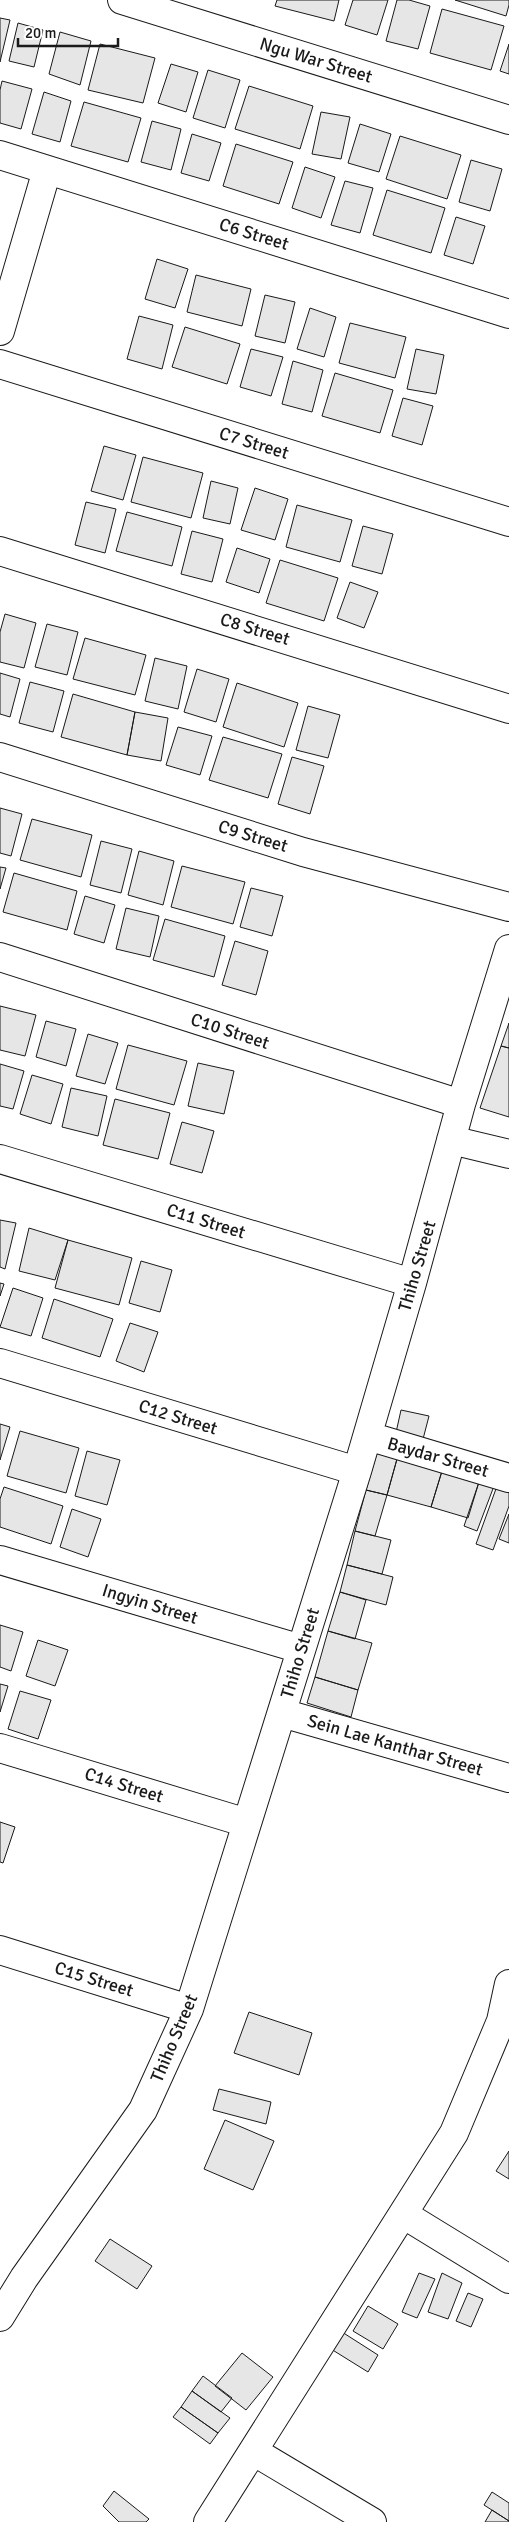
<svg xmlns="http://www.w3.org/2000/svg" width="509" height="2522" viewBox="0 0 509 2522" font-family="Signika,sans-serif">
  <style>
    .building { fill: #e6e6e6; stroke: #1a1a1a }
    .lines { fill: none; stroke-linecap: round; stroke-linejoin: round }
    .minor-casing { stroke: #1a1a1a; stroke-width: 30 }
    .minor { stroke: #fff; stroke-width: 28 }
    .labels { text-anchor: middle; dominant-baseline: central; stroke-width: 4; stroke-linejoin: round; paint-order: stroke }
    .street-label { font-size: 18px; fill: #1a1a1a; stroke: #fff }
  </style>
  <rect width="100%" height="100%" fill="#fff"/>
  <!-- building -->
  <path class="building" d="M 277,0 L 339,0 L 334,21 L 275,6 Z
    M 353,0 L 388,0 L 377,35 L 345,25 Z
    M 397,0 L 409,0 L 430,6 L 418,49 L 386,41 Z
    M 455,0 L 509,0 L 509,5 L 506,16 Z
    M 442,9 L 504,26 L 491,70 L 430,53 Z
    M 0,18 L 10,20 L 0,62 Z
    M 18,23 L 43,30 L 34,67 L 9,61 Z
    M 60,32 L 91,41 L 80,85 L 49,74 Z
    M 100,44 L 155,58 L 143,103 L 88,90 Z
    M 509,44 L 509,74 L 500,71 Z
    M 171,64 L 198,72 L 186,112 L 158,103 Z
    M 208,70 L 240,80 L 225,128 L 193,118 Z
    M 2,81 L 32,89 L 21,129 L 0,123 L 0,90 Z
    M 249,86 L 313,106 L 300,149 L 235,129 Z
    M 44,92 L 71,101 L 60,142 L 32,134 Z
    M 84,102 L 141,118 L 128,162 L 71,146 Z
    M 321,112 L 350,117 L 341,159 L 312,154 Z
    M 152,121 L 181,129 L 171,170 L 141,162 Z
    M 360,124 L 391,134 L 379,172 L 348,163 Z
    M 192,134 L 221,143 L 209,181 L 181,173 Z
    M 400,136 L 461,155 L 447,199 L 386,179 Z
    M 236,144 L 293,162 L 279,204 L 223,186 Z
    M 471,160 L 502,169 L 490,211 L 459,202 Z
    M 305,167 L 335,177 L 321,218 L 292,208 Z
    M 345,181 L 373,188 L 360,233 L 331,225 Z
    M 387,190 L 445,208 L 431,253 L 373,235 Z
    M 456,217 L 485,226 L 473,264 L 444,255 Z
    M 157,259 L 188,269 L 175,308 L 145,299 Z
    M 196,275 L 251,289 L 242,326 L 187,312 Z
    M 265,295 L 295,302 L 285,343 L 255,336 Z
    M 310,308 L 336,317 L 324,357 L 297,349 Z
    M 139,316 L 173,325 L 162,369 L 127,359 Z
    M 350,323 L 406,337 L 395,378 L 339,363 Z
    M 185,327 L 240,344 L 227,384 L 172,367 Z
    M 251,349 L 283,357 L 271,396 L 240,387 Z
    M 416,349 L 444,355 L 436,394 L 407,389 Z
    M 293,361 L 323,370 L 312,412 L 282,404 Z
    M 335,373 L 393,390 L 380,433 L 322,416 Z
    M 403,398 L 433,406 L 422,445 L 392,436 Z
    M 104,446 L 136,455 L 123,500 L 91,491 Z
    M 143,457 L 203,473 L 191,518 L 131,502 Z
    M 211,481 L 238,488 L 230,524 L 203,518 Z
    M 255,488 L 288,499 L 275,540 L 241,530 Z
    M 86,502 L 116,509 L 105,553 L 75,545 Z
    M 297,505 L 352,520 L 340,562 L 286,547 Z
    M 127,512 L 182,527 L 172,566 L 116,551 Z
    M 363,526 L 393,534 L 382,574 L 352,566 Z
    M 192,531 L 223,539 L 212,582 L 181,574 Z
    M 237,548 L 270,559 L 259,593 L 226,582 Z
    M 280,560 L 338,578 L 324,621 L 266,603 Z
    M 350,582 L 378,592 L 364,628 L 337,618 Z
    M 5,614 L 36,623 L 24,668 L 0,662 L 0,632 Z
    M 47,624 L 78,632 L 67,675 L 35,667 Z
    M 85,638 L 146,655 L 135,695 L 73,679 Z
    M 155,658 L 187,666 L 178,709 L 145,701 Z
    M 197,669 L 229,679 L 216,722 L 184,712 Z
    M 0,673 L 20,679 L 10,717 L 0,714 Z
    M 30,682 L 64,691 L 53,732 L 19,723 Z
    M 237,683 L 298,703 L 284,747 L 223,727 Z
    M 73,694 L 135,712 L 127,755 L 61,737 Z
    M 308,706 L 340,715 L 328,758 L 296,750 Z
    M 135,712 L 168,718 L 161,761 L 127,755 Z
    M 178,727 L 212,736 L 200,775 L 166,765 Z
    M 223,737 L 282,754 L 268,798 L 209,780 Z
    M 292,757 L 324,766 L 310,814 L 278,804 Z
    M 0,808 L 22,814 L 11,856 L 0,853 Z
    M 32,819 L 92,835 L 81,877 L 20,860 Z
    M 101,841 L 132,849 L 121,893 L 90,885 Z
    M 139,851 L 174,861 L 163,905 L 128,895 Z
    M 182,866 L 245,882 L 233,924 L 171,907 Z
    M 0,867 L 6,868 L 0,889 Z
    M 14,873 L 77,891 L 67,930 L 3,912 Z
    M 251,888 L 283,896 L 272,936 L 240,927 Z
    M 85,896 L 115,905 L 104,943 L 74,934 Z
    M 126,908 L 159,916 L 150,957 L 116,949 Z
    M 165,919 L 225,936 L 214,977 L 153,960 Z
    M 235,941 L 268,951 L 256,995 L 222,985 Z
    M 0,1006 L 36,1015 L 25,1056 L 0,1050 Z
    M 46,1021 L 76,1029 L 66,1066 L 36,1057 Z
    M 509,1023 L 509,1048 L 501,1046 Z
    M 88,1034 L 118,1043 L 105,1084 L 76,1076 Z
    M 128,1045 L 187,1061 L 174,1105 L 116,1089 Z
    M 501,1046 L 509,1048 L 509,1117 L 480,1108 Z
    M 198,1063 L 234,1071 L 224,1114 L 188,1106 Z
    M 0,1064 L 24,1071 L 13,1109 L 0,1106 Z
    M 32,1075 L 63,1084 L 51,1124 L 20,1114 Z
    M 71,1088 L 107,1096 L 98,1136 L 62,1127 Z
    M 115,1099 L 170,1113 L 158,1159 L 103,1145 Z
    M 182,1122 L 214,1131 L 202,1173 L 170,1164 Z
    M 0,1220 L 16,1223 L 5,1269 L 0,1267 Z
    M 29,1228 L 68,1240 L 55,1280 L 19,1271 Z
    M 68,1240 L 132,1258 L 119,1305 L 55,1288 Z
    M 141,1261 L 172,1270 L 160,1312 L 129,1303 Z
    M 0,1283 L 4,1284 L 0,1296 Z
    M 13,1288 L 43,1298 L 31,1336 L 0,1327 Z
    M 54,1299 L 113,1319 L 100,1357 L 42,1338 Z
    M 130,1323 L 158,1332 L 144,1372 L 116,1361 Z
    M 401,1410 L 429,1416 L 422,1443 L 395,1437 Z
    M 0,1424 L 10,1427 L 0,1460 Z
    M 20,1431 L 79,1448 L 66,1493 L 7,1476 Z
    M 87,1451 L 120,1460 L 107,1505 L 75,1496 Z
    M 377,1453 L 397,1459 L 387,1495 L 366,1490 Z
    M 397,1459 L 442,1471 L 431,1507 L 387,1495 Z
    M 442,1471 L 479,1482 L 468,1518 L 431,1507 Z
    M 479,1482 L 494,1486 L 477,1531 L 464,1526 Z
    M 497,1486 L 509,1491 L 509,1506 L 493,1550 L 476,1544 Z
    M 4,1487 L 63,1506 L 51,1544 L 0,1527 L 0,1499 Z
    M 366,1490 L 387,1495 L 375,1536 L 355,1531 Z
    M 72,1509 L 101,1519 L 88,1557 L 60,1547 Z
    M 509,1514 L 509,1543 L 499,1539 Z
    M 355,1531 L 391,1540 L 382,1574 L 347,1565 Z
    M 347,1565 L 393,1577 L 386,1605 L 340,1592 Z
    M 340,1592 L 366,1600 L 355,1639 L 328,1631 Z
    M 0,1625 L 23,1632 L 11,1671 L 0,1667 Z
    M 328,1631 L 372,1643 L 358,1690 L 315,1677 Z
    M 38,1640 L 68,1650 L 55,1686 L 26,1676 Z
    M 315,1677 L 358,1690 L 351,1717 L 307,1703 Z
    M 0,1684 L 8,1686 L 0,1712 Z
    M 20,1691 L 51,1700 L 38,1739 L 8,1729 Z
    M 0,1822 L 15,1827 L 3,1863 L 0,1862 Z
    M 249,2012 L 312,2033 L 299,2075 L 234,2053 Z
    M 219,2089 L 271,2102 L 266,2124 L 213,2110 Z
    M 225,2120 L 274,2141 L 253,2190 L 204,2169 Z
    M 509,2151 L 509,2179 L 496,2171 Z
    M 110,2239 L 152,2266 L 137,2289 L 95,2261 Z
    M 419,2273 L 435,2279 L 417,2318 L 402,2312 Z
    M 442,2273 L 462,2283 L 448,2319 L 428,2312 Z
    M 468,2293 L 483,2299 L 471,2327 L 456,2321 Z
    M 368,2306 L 398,2324 L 383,2349 L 353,2331 Z
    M 342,2332 L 378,2355 L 368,2372 L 331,2349 Z
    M 242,2353 L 273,2377 L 246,2410 L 215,2386 Z
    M 203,2376 L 232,2398 L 221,2412 L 192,2391 Z
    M 192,2391 L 230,2418 L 218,2433 L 181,2407 Z
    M 181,2407 L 218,2433 L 210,2444 L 173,2417 Z
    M 114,2491 L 149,2519 L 146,2522 L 119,2522 L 103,2506 Z
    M 492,2492 L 509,2503 L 509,2521 L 484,2505 Z
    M 492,2510 L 509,2521 L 509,2522 L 485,2522 Z"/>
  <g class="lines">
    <!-- minor casing -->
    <g class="minor-casing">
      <path id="minor" d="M 122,0 L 509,120
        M 0,155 L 509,314
        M 0,331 L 47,170
        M 0,364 L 509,522
        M 0,551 L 509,709
        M 0,757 L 303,852 L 509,907
        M 0,957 L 461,1104
        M 451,1140 L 509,1154
        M 0,1159 L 412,1283
        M 0,1363 L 357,1471
        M 368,1436 L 509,1478
        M 0,1560 L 301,1649
        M 282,1713 L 509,1778
        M 0,1748 L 247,1823
        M 0,1950 L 189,2009
        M 403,2214 L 509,2279
        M 0,2317 L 24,2278 L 143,2110 L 189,2009 L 357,1471 L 412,1283 L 461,1104 L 509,949
        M 253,2451 L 372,2522
        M 208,2522 L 454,2133 L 501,2021 L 509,1984"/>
    </g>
    <!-- minor -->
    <use href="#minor" class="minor"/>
  </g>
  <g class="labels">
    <!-- street labels -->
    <g class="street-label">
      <text transform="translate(316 60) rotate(17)">Ngu War Street</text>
      <text transform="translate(254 234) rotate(17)">C6 Street</text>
      <text transform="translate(254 443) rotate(17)">C7 Street</text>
      <text transform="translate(255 629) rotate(17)">C8 Street</text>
      <text transform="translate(253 836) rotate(17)">C9 Street</text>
      <text transform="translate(230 1031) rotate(18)">C10 Street</text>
      <text transform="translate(206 1221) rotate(17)">C11 Street</text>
      <text transform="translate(417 1266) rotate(-74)">Thiho Street</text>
      <text transform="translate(178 1417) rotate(17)">C12 Street</text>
      <text transform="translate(438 1457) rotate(16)">Baydar Street</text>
      <text transform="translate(150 1604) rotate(17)">Ingyin Street</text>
      <text transform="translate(300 1653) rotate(-73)">Thiho Street</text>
      <text transform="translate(395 1745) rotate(16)">Sein Lae Kanthar Street</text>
      <text transform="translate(124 1785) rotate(17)">C14 Street</text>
      <text transform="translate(94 1979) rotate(17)">C15 Street</text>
      <text transform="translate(174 2038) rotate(-67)">Thiho Street</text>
    </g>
  </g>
  <!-- scale -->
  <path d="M18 38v8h100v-8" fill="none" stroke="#1a1a1a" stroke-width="2.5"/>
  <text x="25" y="38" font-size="15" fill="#1a1a1a" stroke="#ffffff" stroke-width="4" paint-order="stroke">20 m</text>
</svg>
